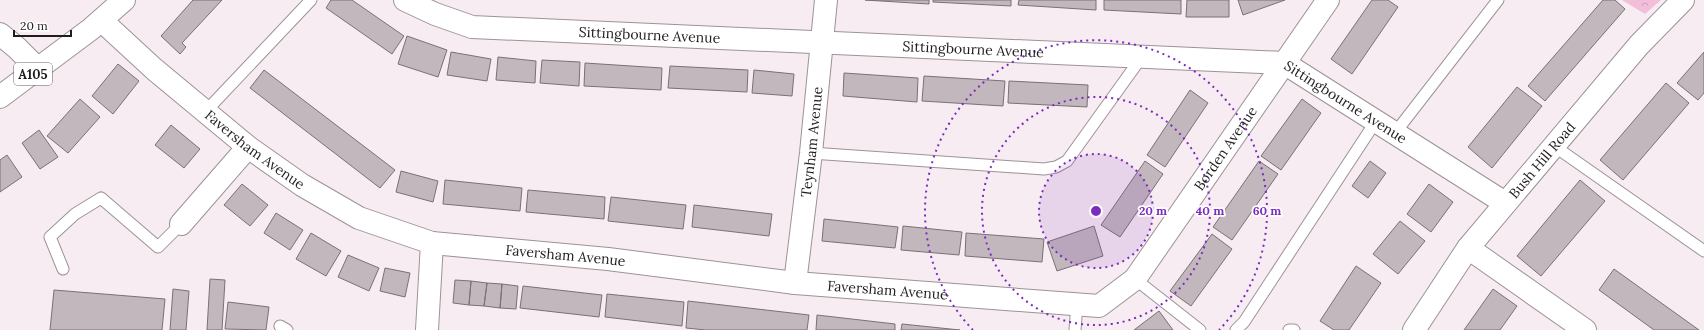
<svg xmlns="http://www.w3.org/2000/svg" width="1704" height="330" viewBox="0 0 1704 330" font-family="Lora,serif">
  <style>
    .park { fill: url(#park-crowns) }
    .building { fill: #c2b7bc; stroke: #7b7075 }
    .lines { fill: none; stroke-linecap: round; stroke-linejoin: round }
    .lane-casing { stroke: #9d9297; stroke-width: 13 }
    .street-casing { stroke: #9d9297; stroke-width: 24 }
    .secondary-casing { stroke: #9d9297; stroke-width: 24 }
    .primary-casing { stroke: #9d9297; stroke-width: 24 }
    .lane { stroke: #fff; stroke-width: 11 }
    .street { stroke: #fff; stroke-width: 22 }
    .secondary { stroke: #fff; stroke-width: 22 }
    .primary { stroke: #fff; stroke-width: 22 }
    .ring { fill: none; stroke: #7b2cbf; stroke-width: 2; stroke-dasharray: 2 4 }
    .labels { text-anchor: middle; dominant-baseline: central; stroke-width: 3.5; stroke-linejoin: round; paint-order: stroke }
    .shield { fill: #fff; stroke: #646162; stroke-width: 1 }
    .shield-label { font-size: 13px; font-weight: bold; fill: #211d1f }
    .street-label { font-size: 14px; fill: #211d1f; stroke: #fff }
    .centre { fill: #7b2cbf; stroke: #fff; stroke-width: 2 }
    .ring-label { font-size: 12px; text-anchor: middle; font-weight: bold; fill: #7b2cbf; stroke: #fff; stroke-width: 3.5; stroke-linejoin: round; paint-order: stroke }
  </style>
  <defs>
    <pattern id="park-crowns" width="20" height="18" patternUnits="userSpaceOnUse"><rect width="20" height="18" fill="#f2bed9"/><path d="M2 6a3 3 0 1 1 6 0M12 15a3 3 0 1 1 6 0" fill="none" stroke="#cfa3ba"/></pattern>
  </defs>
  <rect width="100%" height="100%" fill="#f7ecf1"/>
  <!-- park -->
  <path class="park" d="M 1622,0 L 1661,0 L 1645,14 Z"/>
  <!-- building -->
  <path class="building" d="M 193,0 L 222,0 L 182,43 L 186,47 L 180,54 L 161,36 Z
    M 331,0 L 352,0 L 404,36 L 392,54 L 326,8 Z
    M 865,0 L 929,0 L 929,4 Z
    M 933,0 L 1011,0 L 1011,6 L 933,2 Z
    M 1019,0 L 1096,0 L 1096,10 L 1018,5 Z
    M 1104,0 L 1181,0 L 1181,14 L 1104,10 Z
    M 1187,0 L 1229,0 L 1229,17 L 1186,17 Z
    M 1238,0 L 1285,0 L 1243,15 Z
    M 1372,0 L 1388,0 L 1398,7 L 1352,74 L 1331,59 Z
    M 1603,0 L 1615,0 L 1625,9 L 1545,101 L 1528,86 Z
    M 407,36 L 447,50 L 438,77 L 398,64 Z
    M 451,52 L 491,59 L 487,81 L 447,75 Z
    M 1704,52 L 1704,93 L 1698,100 L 1677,83 Z
    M 498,57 L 536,61 L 535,83 L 496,80 Z
    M 542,60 L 580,62 L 579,86 L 540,83 Z
    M 585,63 L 662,68 L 661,90 L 584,86 Z
    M 118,64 L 139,81 L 113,114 L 92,96 Z
    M 670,66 L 748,70 L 747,92 L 668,88 Z
    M 264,70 L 395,170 L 380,188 L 250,88 Z
    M 754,70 L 794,74 L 792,96 L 752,93 Z
    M 844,73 L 918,78 L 917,102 L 843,96 Z
    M 924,76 L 1005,81 L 1003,106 L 922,101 Z
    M 1009,81 L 1088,85 L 1087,107 L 1008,103 Z
    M 1666,83 L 1689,103 L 1623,180 L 1600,160 Z
    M 1517,87 L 1542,106 L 1492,168 L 1468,147 Z
    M 1190,90 L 1208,103 L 1165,167 L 1147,155 Z
    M 80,99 L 100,117 L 68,153 L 47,136 Z
    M 1302,99 L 1321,113 L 1281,170 L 1261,156 Z
    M 171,125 L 200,149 L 184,168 L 155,145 Z
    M 39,130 L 58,157 L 40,169 L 22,143 Z
    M 7,155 L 22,177 L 0,192 L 0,160 Z
    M 1145,161 L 1163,174 L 1120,237 L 1101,225 Z
    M 1259,161 L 1278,174 L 1232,240 L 1213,227 Z
    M 1370,161 L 1386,173 L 1368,198 L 1352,186 Z
    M 401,171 L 438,181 L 433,202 L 396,192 Z
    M 445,180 L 522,188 L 520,211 L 443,204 Z
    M 1580,180 L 1605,201 L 1541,276 L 1517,256 Z
    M 242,184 L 268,205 L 250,226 L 224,205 Z
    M 1429,184 L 1453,202 L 1431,232 L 1407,214 Z
    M 528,190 L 605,197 L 604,219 L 526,212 Z
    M 611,197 L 686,205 L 683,229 L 608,221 Z
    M 694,205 L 772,214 L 769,236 L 692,227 Z
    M 276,213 L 303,230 L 290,250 L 264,233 Z
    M 824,219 L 898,227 L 895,248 L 822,241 Z
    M 1400,221 L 1425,241 L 1398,274 L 1373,254 Z
    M 903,226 L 962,232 L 959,255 L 901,250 Z
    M 1094,226 L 1103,256 L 1057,271 L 1047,242 Z
    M 311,233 L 341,251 L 326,276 L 296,259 Z
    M 966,233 L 1044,239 L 1042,262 L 965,256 Z
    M 1212,234 L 1232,249 L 1191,306 L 1170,291 Z
    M 348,255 L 379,268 L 369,291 L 338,277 Z
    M 1356,266 L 1381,283 L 1349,330 L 1334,330 L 1320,321 Z
    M 385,268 L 410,273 L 405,297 L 380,291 Z
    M 1614,269 L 1699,330 L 1654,330 L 1599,290 Z
    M 210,279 L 225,280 L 222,330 L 207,330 Z
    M 455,280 L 471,281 L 469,305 L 453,303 Z
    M 471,281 L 487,283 L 484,306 L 469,305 Z
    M 487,283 L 502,284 L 500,308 L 484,306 Z
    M 502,284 L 518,286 L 516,309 L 500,308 Z
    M 523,286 L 602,295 L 599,317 L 520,308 Z
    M 173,289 L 189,291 L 186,330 L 170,330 Z
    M 1493,289 L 1517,306 L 1500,330 L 1464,330 Z
    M 54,290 L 165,299 L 162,330 L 50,330 Z
    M 607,294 L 684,302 L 682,326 L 605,317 Z
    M 688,301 L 809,315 L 807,330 L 706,330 L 686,328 Z
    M 228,302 L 269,307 L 266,330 L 225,329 Z
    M 1159,311 L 1173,330 L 1134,330 Z
    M 817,315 L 895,324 L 895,330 L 816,330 Z
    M 902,324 L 960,330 L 901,330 Z"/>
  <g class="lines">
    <!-- lane casing -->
    <g class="lane-casing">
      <path id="lane" d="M 206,111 L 311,0
        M 1395,133 L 1498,0
        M 1554,146 L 1704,251
        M 811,153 L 1044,169 L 1056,167 L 1067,161 L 1141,58
        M 63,269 L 50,237 L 75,214 L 101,198 L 158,247 L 181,224
        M 1135,279 L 1200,330
        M 280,326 L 287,330
        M 1075,330 L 1077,304
        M 1236,330 L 1244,322 L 1376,121
        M 1289,330 L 1294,330"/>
    </g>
    <!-- street casing -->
    <g class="street-casing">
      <g id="street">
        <path id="s1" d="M 405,0 L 435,14 L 472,27 L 1284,63 L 1505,203"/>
        <path id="s2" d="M 102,21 L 154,69 L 248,147 L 302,185 L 359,218 L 432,243 L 608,259 L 795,283 L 1099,306 L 1135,279 L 1328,0"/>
        <path d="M 0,34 L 17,48 L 39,70"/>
        <path d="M 181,224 L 248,147"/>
        <path d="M 1468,248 L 1585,330"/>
        <path id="s3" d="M 795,283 L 811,153 L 826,0"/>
        <path d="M 427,330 L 432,243"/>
      </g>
    </g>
    <!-- secondary casing -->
    <g class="secondary-casing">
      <g id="secondary">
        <path id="s4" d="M 1414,330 L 1468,248 L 1639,45 L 1683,0"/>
      </g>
    </g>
    <!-- primary casing -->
    <g class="primary-casing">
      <path id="primary" d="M 0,97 L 91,29 L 124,0"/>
    </g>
    <!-- lane -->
    <use href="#lane" class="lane"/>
    <!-- street -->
    <use href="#street" class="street"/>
    <!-- secondary -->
    <use href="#secondary" class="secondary"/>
    <!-- primary -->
    <use href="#primary" class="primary"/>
  </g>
  <!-- distance rings -->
  <circle cx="1096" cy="211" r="57" fill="#7b2cbf" fill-opacity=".12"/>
  <g class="ring">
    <circle cx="1096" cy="211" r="57"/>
    <circle cx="1096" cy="211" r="114"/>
    <path d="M973 330A171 171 0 1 1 1219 330"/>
  </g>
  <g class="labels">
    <!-- shield labels -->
    <rect class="shield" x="14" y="63" width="38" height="22" rx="3"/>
    <g class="shield-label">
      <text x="33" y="74">A105</text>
    </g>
    <!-- street labels -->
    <g class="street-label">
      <text stroke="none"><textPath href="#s1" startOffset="250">Sittingbourne Avenue</textPath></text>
      <text stroke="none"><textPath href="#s1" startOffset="574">Sittingbourne Avenue</textPath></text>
      <text stroke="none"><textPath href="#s1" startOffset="958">Sittingbourne Avenue</textPath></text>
      <text stroke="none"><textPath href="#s3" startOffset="142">Teynham Avenue</textPath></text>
      <text stroke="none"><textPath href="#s2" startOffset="1276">Borden Avenue</textPath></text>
      <text stroke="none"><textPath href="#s2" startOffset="200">Faversham Avenue</textPath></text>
      <text stroke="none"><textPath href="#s4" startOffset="213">Bush Hill Road</textPath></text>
      <text stroke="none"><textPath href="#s2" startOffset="536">Faversham Avenue</textPath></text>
      <text stroke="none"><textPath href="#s2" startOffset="860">Faversham Avenue</textPath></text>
    </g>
  </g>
  <circle cx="1096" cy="211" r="6" class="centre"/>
  <g class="ring-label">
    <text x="1153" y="215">20 m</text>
    <text x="1210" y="215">40 m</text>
    <text x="1267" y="215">60 m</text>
  </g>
  <!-- scale -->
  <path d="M14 30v6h57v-6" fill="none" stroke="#211d1f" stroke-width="2"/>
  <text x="20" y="30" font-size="12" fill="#211d1f" stroke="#ffffff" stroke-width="3" paint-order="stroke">20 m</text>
</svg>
